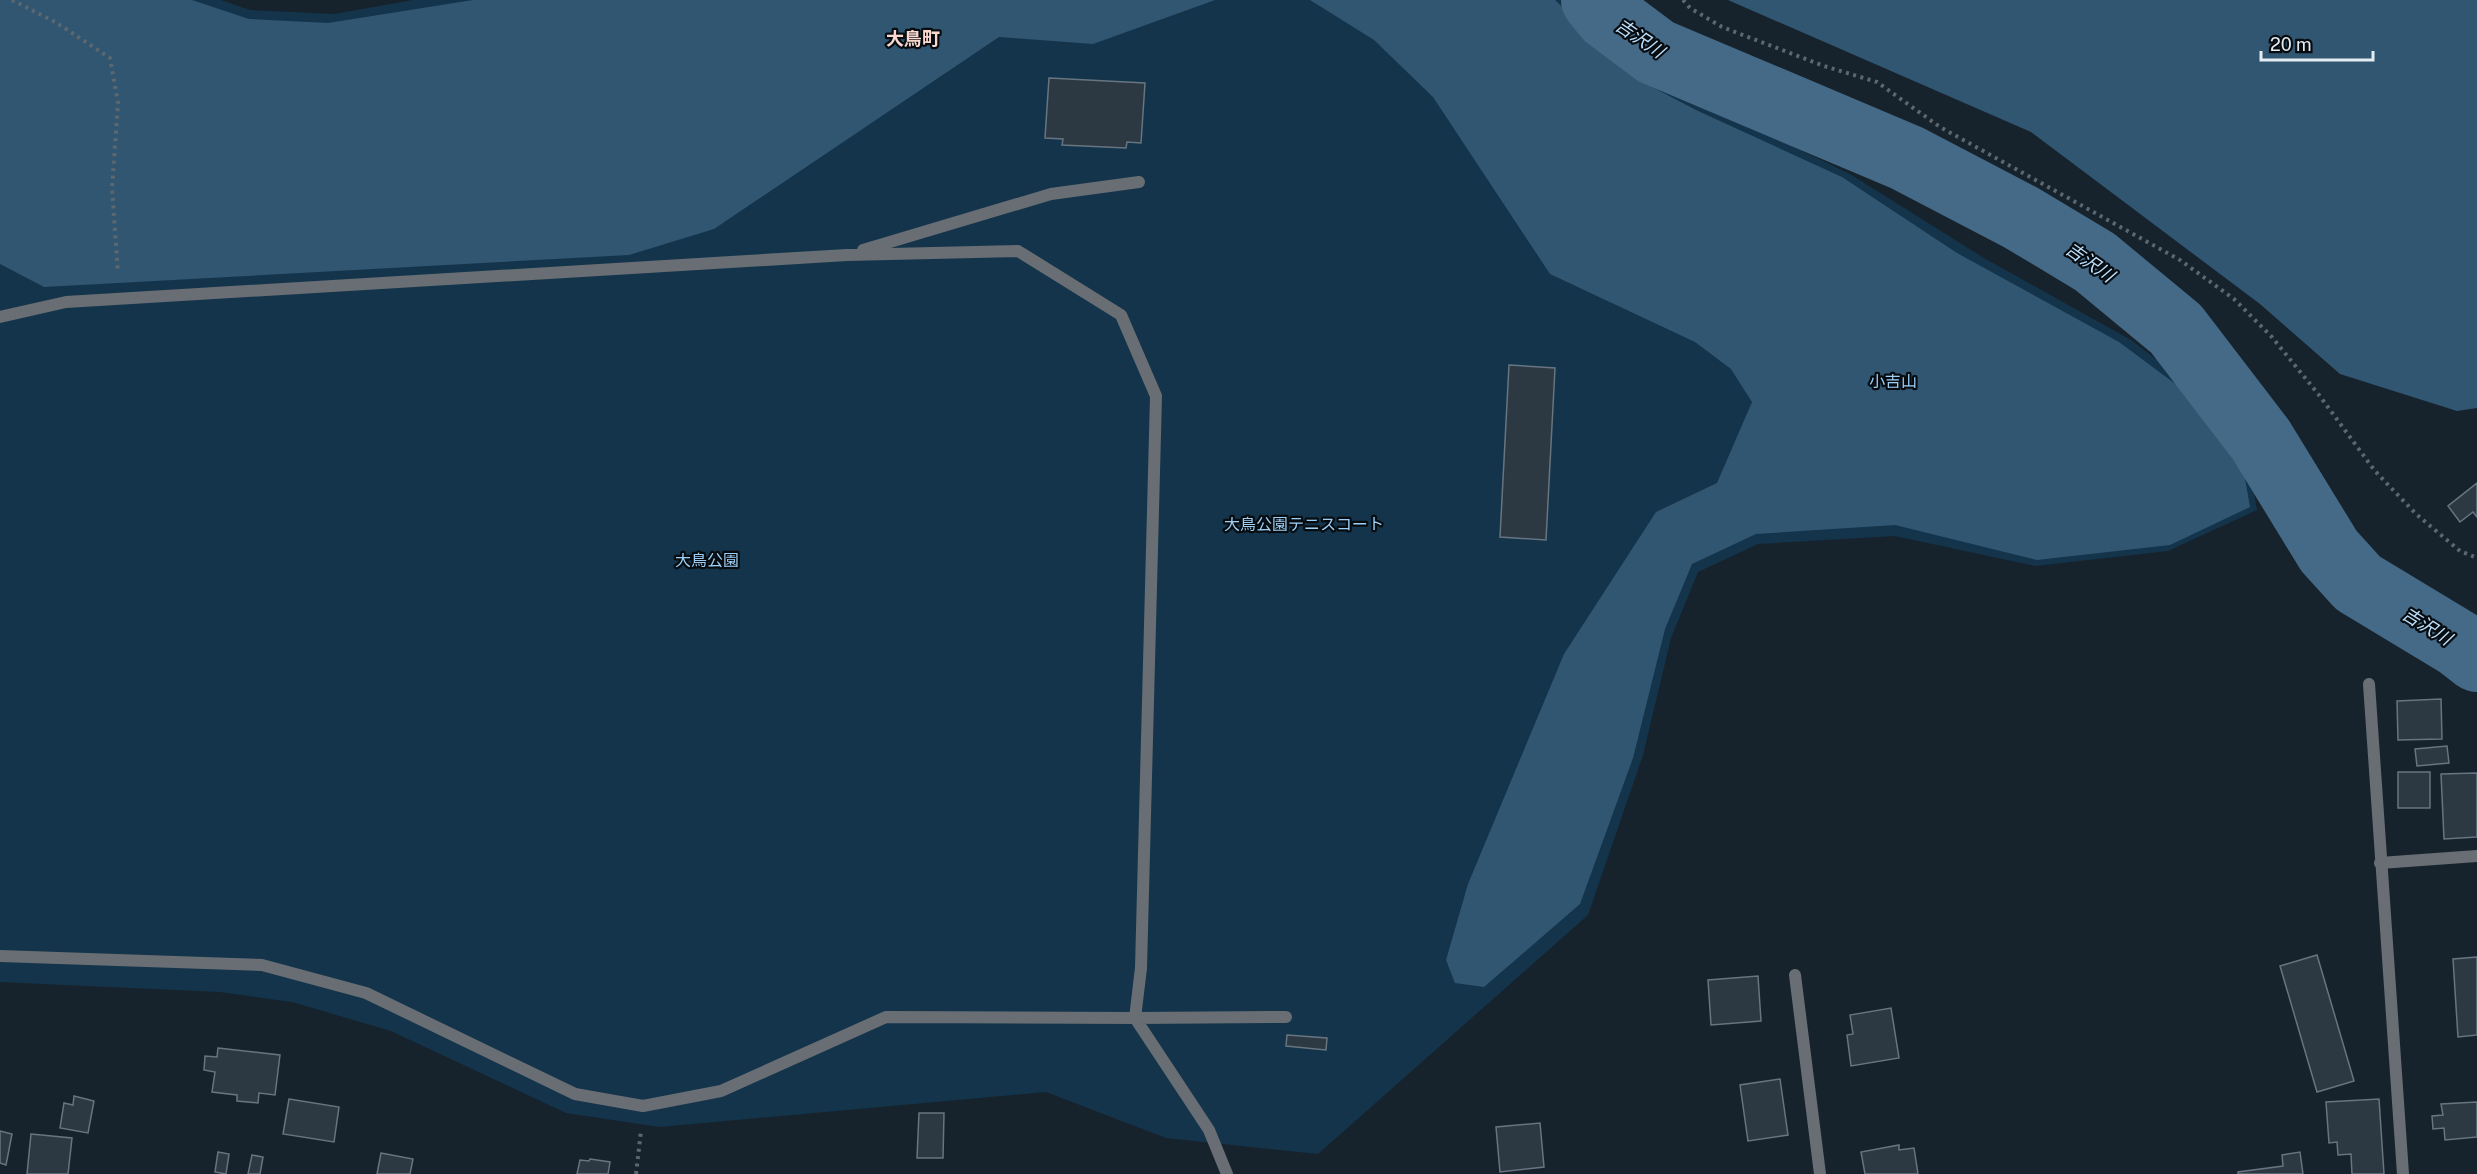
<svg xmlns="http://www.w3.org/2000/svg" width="2477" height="1174" viewBox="0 0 2477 1174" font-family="'Public Sans','Noto Sans JP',sans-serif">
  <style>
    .green { fill: #14344b }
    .forest { fill: #315672 }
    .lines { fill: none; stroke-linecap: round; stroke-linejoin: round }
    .river { stroke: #446a88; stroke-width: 68 }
    .building { fill: #2c3842; stroke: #677580; stroke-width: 1.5 }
    .path { stroke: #5c676f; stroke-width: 4; stroke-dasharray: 3 4.5; stroke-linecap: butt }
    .service { stroke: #686e73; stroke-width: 12 }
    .minor { stroke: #686e73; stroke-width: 12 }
    .labels { text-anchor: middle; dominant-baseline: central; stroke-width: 4.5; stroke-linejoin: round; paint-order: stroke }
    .park-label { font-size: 16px; fill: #9dcef5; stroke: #070c10 }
    .neighbourhood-label { font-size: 18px; font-weight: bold; fill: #fad8d0; stroke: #070c10 }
    .water-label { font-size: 18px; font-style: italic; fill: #bce1fe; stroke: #070c10 }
  </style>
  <rect width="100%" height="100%" fill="#17232c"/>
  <!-- green -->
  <path class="green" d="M 0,0 L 221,0 L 250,10 L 334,14 L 413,0 L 1568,0 L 1645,75 L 1850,174 L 1984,258 L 2131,340 L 2205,397 L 2247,456 L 2257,510 L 2168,551 L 2035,566 L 1895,536 L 1758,544 L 1698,572 L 1671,638 L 1643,755 L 1588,915 L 1318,1154 L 1166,1138 L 1046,1092 L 659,1127 L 566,1113 L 391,1031 L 292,1002 L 220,992 L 0,982 Z"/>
  <!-- forest -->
  <path class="forest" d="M 0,0 L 192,0 L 249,19 L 328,23 L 473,0 L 1215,0 L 1093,44 L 999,37 L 714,229 L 629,255 L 44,287 L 0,264 Z
    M 1310,0 L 1555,0 L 1635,78 L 1696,110 L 1842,177 L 1957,253 L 2119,342 L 2197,400 L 2241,456 L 2250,507 L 2170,545 L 2037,560 L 1895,525 L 1756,534 L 1692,564 L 1665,629 L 1633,758 L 1580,904 L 1484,987 L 1455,983 L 1446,960 L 1468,884 L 1564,654 L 1656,512 L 1717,483 L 1752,402 L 1731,369 L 1695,342 L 1550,274 L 1433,97 L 1374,40 Z
    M 1728,0 L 2477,0 L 2477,408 L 2457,411 L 2340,374 L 2260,304 L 2031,132 Z"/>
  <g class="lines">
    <!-- river -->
    <path class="river" d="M 1595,0 L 1608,16 L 1656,52 L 1907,158 L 2020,217 L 2095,262 L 2176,329 L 2261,440 L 2329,551 L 2358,583 L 2459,644 L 2477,658"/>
  </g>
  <!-- building -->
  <path class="building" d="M 1049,78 L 1145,83 L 1141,143 L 1127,142 L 1126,148 L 1062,145 L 1063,139 L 1045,138 Z
    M 1509,365 L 1555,368 L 1546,540 L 1500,537 Z
    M 2477,483 L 2477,517 L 2473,512 L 2460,522 L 2448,506 Z
    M 2441,699 L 2442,739 L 2398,740 L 2397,701 Z
    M 2447,746 L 2449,763 L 2417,766 L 2415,749 Z
    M 2398,772 L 2430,772 L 2430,808 L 2398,808 Z
    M 2477,773 L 2477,837 L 2444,839 L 2441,774 Z
    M 2317,955 L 2354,1081 L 2317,1092 L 2280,966 Z
    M 2477,957 L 2477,1035 L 2458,1037 L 2453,959 Z
    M 1758,976 L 1761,1021 L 1711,1025 L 1708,980 Z
    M 1891,1008 L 1899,1058 L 1851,1066 L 1847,1035 L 1853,1034 L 1850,1015 Z
    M 1287,1035 L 1327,1038 L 1326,1050 L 1286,1046 Z
    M 218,1048 L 280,1055 L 275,1095 L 259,1093 L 258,1103 L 237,1101 L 237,1095 L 212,1092 L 215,1072 L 204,1070 L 205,1056 L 217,1057 Z
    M 1780,1079 L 1788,1135 L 1748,1141 L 1740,1085 Z
    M 74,1096 L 94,1101 L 88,1133 L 60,1128 L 64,1103 L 73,1105 Z
    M 289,1099 L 339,1107 L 334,1142 L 283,1134 Z
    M 2379,1099 L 2384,1174 L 2352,1174 L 2351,1154 L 2338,1155 L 2337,1142 L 2329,1143 L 2326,1102 Z
    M 2477,1102 L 2477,1137 L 2445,1140 L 2444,1128 L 2433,1129 L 2432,1116 L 2443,1115 L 2441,1104 Z
    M 919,1113 L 944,1113 L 943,1158 L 917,1158 Z
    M 1540,1123 L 1544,1167 L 1500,1172 L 1496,1127 Z
    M 0,1131 L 12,1134 L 6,1165 L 0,1163 Z
    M 31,1134 L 72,1138 L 68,1174 L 27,1174 Z
    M 1899,1145 L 1899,1150 L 1914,1148 L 1918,1174 L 1865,1174 L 1861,1152 Z
    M 218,1152 L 229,1154 L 226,1174 L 215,1172 Z
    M 2300,1152 L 2303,1174 L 2238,1174 L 2238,1172 L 2283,1166 L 2282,1155 Z
    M 381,1153 L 413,1159 L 410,1174 L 377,1174 Z
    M 252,1155 L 263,1157 L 260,1174 L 248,1174 Z
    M 590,1159 L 610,1162 L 608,1174 L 577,1174 L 580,1160 L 589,1161 Z"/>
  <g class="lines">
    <!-- path -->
    <path class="path" d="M 12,0 L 57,23 L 110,58 L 118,103 L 112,189 L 118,273
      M 1683,0 L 1690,8 L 1722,27 L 1824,66 L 1877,82 L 1940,127 L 2180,260 L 2234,299 L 2271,336 L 2319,395 L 2375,471 L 2416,514 L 2460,551 L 2477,558
      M 636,1174 L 641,1131"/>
    <!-- service -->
    <path class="service" d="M 863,250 L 1051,194 L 1139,182
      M 0,317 L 66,302 L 847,255 L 1018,251 L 1121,315 L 1156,396 L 1141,968 L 1135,1018 L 886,1017 L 721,1091 L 643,1106 L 575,1094 L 366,993 L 262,965 L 0,956
      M 1135,1018 L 1209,1130 L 1227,1174
      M 1135,1018 L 1286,1017"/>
    <!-- minor -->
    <path class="minor" d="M 2369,684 L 2403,1174
      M 2380,863 L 2477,856
      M 1795,975 L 1820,1174"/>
  </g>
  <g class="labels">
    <!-- park labels -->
    <g class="park-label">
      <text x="1893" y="381">小吉山</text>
      <text x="1304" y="524">大鳥公園テニスコート</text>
      <text x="707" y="560">大鳥公園</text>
    </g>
    <!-- neighbourhood labels -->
    <g class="neighbourhood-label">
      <text x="913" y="38">大鳥町</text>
    </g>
    <!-- water labels -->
    <g class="water-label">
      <text transform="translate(1640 38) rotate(34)">吉沢川</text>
      <text transform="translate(2090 262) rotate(35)">吉沢川</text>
      <text transform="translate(2427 626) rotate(32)">吉沢川</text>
    </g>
  </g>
  <!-- scale -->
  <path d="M2261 51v9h112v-9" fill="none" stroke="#e4ecf2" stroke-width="3"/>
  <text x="2270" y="51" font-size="18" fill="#e4ecf2" stroke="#070c10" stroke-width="4.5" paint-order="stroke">20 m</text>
</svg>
